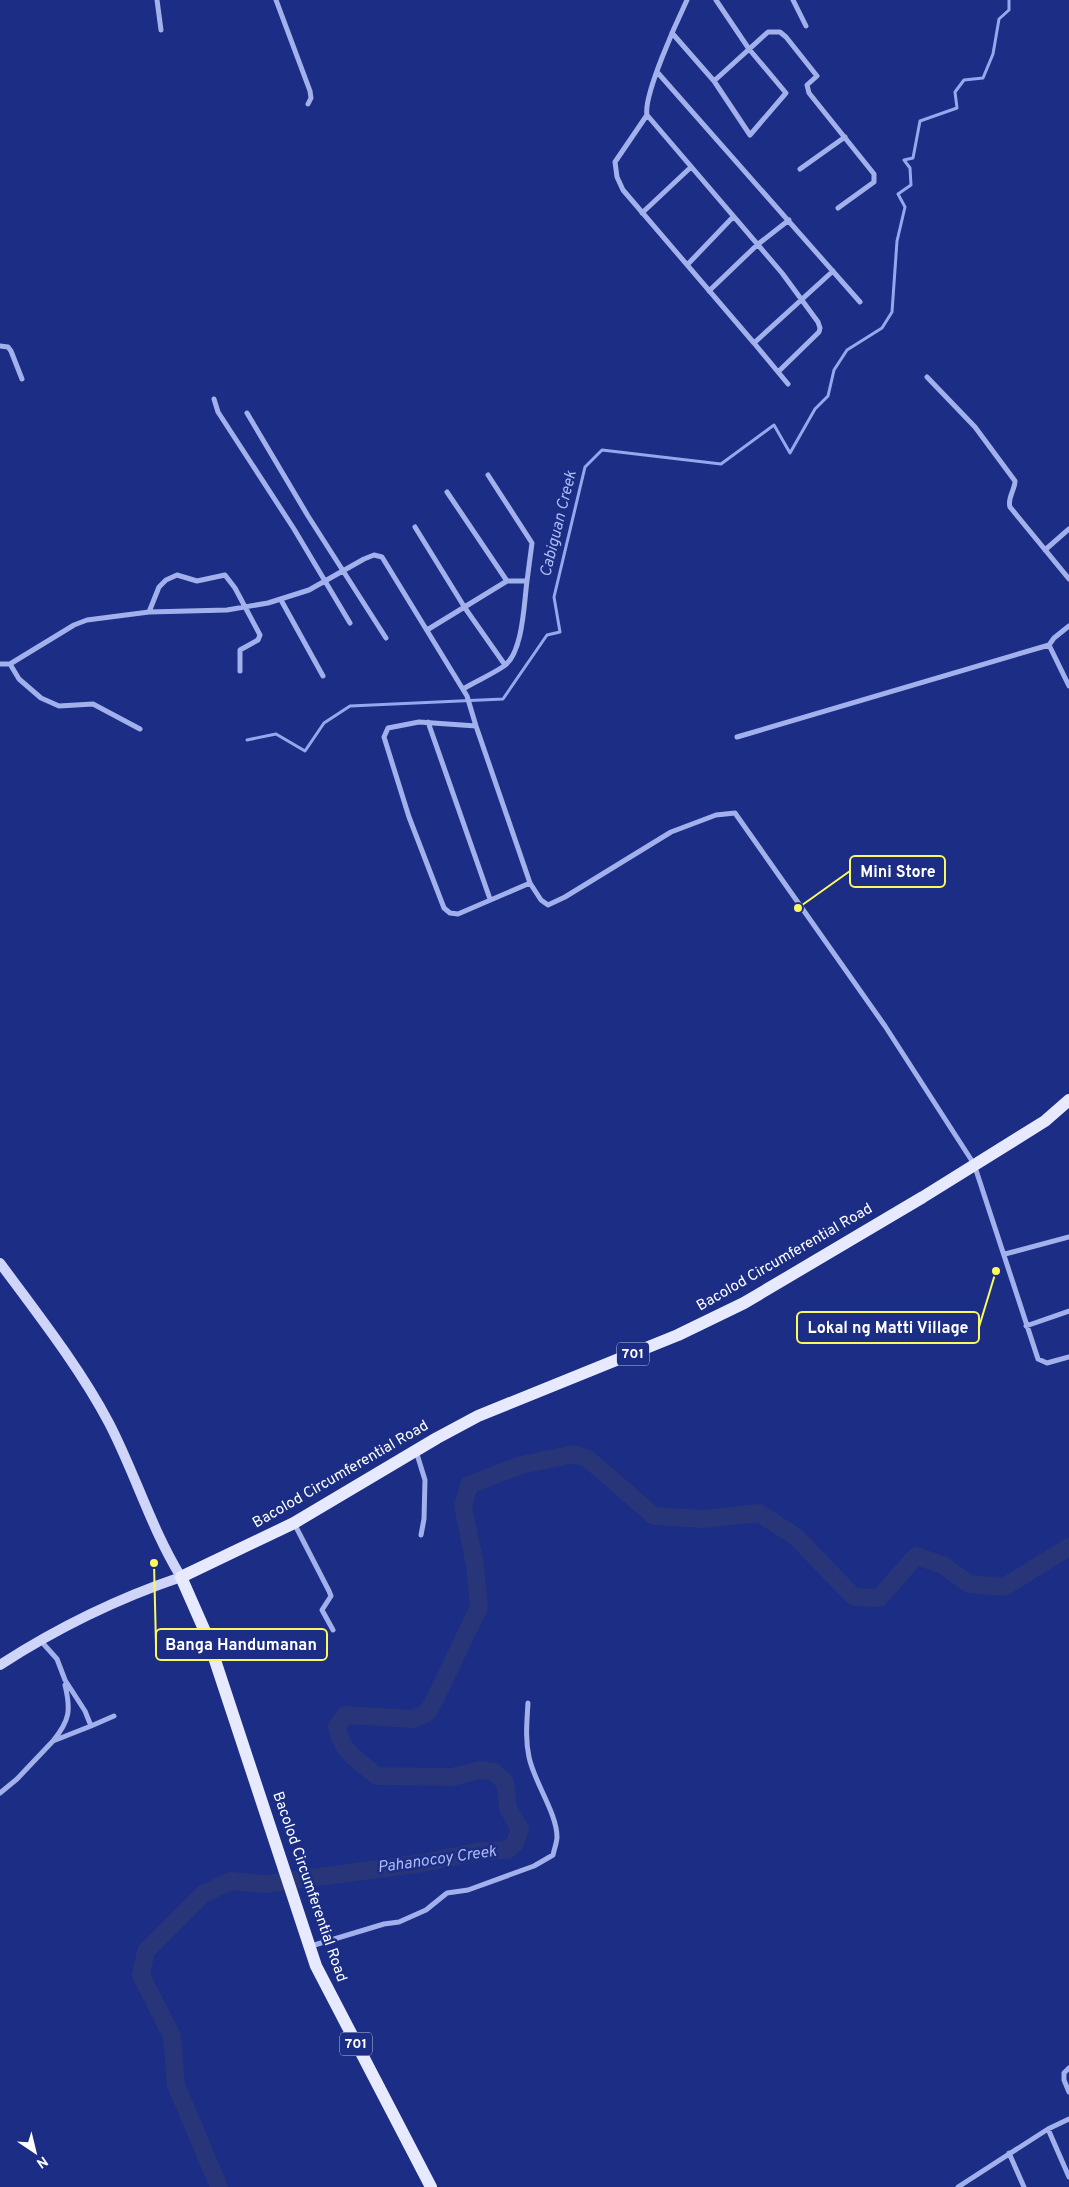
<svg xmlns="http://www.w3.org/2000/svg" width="1069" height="2187" viewBox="0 0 1069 2187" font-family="Overpass,sans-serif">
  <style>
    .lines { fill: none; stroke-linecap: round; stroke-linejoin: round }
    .stream { stroke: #95a7ed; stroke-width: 3 }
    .river { stroke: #283578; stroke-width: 18 }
    .street { stroke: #a2b0eb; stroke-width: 5 }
    .secondary { stroke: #ced5f8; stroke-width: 10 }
    .primary { stroke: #e7eaff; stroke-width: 12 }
    .labels { text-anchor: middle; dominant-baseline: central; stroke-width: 5; stroke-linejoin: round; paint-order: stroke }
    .shield { fill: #1b2d85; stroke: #bbc0da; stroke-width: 1 }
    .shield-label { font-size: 14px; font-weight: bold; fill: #fff }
    .street-label { font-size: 15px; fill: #fff; stroke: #1b2d85 }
    .water-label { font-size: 16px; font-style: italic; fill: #aebbf3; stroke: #1b2d85 }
    .leader { fill: none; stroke: #fcf95f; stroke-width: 2 }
    .callout-dot { fill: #fcf95f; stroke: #1b2d85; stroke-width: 2 }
    .callout { fill: #1b2d85; stroke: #fcf95f; stroke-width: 2 }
    .callout-label { font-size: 16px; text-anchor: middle; font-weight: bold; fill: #fff }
  </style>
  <rect width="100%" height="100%" fill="#1b2d85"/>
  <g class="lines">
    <!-- stream -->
    <path class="stream" d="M 247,740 L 276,734 L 305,751 L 324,723 L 350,706 L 503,699 L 547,635 L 560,632 L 554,597 L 585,467 L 602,450 L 721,464 L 774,425 L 790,453 L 815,409 L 828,396 L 834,370 L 847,350 L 882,328 L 892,312 L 897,241 L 905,207 L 898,194 L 911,185 L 910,168 L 904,160 L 913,158 L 920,121 L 957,108 L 955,92 L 964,80 L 983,78 L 993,54 L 999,19 L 1009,10 L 1009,0"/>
    <!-- river -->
    <path class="river" d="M 219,2187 L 176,2085 L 172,2036 L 141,1975 L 146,1951 L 203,1894 L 231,1881 L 266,1884 L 423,1863 L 480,1851 L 507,1850 L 515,1843 L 520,1829 L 508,1808 L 505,1782 L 494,1772 L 480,1770 L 452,1777 L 377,1776 C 359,1761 340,1751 337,1726 L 346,1715 L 413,1719 L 427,1713 L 436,1697 L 479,1607 L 475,1565 L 463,1506 L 469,1485 L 521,1465 L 574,1454 L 588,1459 L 654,1516 L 703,1519 L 759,1513 L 796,1537 L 854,1597 L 879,1598 L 916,1556 L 943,1565 L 969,1584 L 1004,1587 L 1069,1547"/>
    <!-- street -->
    <path class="street" d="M 157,0 L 161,30
      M 276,0 L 310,91 L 311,98 L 308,104
      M 687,0 C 677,21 643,96 647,115 L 782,273 L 818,322 L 820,328 L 819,332 L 779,371
      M 793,0 L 806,26
      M 672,33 L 714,81 L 750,135 L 786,93 L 749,49 L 716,0
      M 658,73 L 860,302
      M 714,81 L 768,32 L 780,32 L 786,37 L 817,76 L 807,85 L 809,93 L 874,174 L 874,182 L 838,208
      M 647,115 L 615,162 L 617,177 L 623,190 L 754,343 L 833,271
      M 800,169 L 845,137
      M 642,213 L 690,168
      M 688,264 L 733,217
      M 709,291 L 757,245 L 789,220
      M 754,343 L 788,384
      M 0,346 L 8,347 L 11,351 L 22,379
      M 927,377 L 975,427 L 1015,481 C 1015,490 1007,498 1010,507 L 1069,579
      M 214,399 L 218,412 L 294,529 L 350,623
      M 247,413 L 308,516 L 386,638
      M 488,475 L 532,543 L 527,581
      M 447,492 L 507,581
      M 415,527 L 465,608 L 505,665
      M 1045,550 L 1069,529
      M 281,600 L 323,676
      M 149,612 L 159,587 L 166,580 L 177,575 L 197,581 L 225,575 L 235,588 L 260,635 L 258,640 L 240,650 L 240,671
      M 427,630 L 507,581 L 527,581 C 524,603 523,653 504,666 C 491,675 476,681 463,689
      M 1049,645 L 1069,686
      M 0,664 L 10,664 L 74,625 L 87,620 L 149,612 L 227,610 L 268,603 L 309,590 L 364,559 L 374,555 L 382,557 L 467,696 L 476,726 L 530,883 L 541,900 L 548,905 L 565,897 L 671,832 L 716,815 L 735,813 L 885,1026 L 974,1164 L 1038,1359 L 1047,1363 L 1069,1357
      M 10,664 L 19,679 L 41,698 L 59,706 L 93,704 L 140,729
      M 428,722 L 490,899
      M 476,726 L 419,722 L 388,728 L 384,737 L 409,817 L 444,908 L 450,913 L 458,914 L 530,883
      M 737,737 L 1049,645 L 1054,638 L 1069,626
      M 1005,1254 L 1069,1237
      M 1026,1326 L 1069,1311
      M 416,1451 L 425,1480 L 424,1519 L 421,1535
      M 294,1523 L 329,1591 L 331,1596 L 322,1610 L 333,1630
      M 91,1726 L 114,1716
      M 53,1741 C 70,1720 71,1710 65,1685
      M 0,1793 L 17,1779 L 53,1741 L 91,1726 L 85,1711 L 65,1680 L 57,1659 L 40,1640
      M 311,1946 L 384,1924 L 399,1922 L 426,1910 L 447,1893 L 468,1890 L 534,1866 L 553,1855 C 554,1850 557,1842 557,1837 C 557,1813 534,1782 529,1757 C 525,1739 527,1721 528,1703
      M 1069,2068 L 1064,2073 L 1064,2080 L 1069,2092
      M 1048,2129 L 1069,2177
      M 1009,2153 L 1024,2187
      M 958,2187 L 1048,2129 L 1069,2119"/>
    <!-- secondary -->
    <path class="secondary" d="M 0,1263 C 37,1313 80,1368 109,1423 C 135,1473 151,1528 181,1577 C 116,1599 57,1628 0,1665"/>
    <!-- primary -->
    <path class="primary" d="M 431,2187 L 316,1966 L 207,1636 L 181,1577 L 294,1523 L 437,1438 L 478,1416 L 678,1335 L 744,1303 L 923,1197 L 1045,1121 L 1069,1100"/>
  </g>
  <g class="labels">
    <!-- shield labels -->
    <g class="shield">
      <rect x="617" y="1342.5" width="32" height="23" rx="4"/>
      <rect x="340" y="2032.5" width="32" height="23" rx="4"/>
    </g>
    <g class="shield-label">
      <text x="633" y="1354">701</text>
      <text x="356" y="2044">701</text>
    </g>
    <!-- street labels -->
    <g class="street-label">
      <text transform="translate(785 1258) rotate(-30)">Bacolod Circumferential Road</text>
      <text transform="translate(341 1475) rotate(-30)">Bacolod Circumferential Road</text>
      <text transform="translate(309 1887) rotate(71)">Bacolod Circumferential Road</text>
    </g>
    <!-- water labels -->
    <g class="water-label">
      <text transform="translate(559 524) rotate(-76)">Cabiguan Creek</text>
      <text transform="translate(437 1860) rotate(-8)">Pahanocoy Creek</text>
    </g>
  </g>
  <!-- callouts -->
  <path class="leader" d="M798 908L850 871M996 1271L979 1327M154 1563L156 1645"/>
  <g class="callout-dot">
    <circle cx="798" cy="908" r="5"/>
    <circle cx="996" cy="1271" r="5"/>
    <circle cx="154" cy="1563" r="5"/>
  </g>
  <g class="callout">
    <rect x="850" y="856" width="95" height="31" rx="5"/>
    <rect x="797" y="1312" width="182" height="31" rx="5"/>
    <rect x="156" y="1629" width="171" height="31" rx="5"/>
  </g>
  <g class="callout-label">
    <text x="898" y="877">Mini Store</text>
    <text x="888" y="1333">Lokal ng Matti Village</text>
    <text x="241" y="1650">Banga Handumanan</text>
  </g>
  <!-- north arrow -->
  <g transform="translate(35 2152) rotate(145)" stroke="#1b2d85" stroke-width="4" paint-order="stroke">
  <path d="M0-4L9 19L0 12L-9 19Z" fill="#ffffff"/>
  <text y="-8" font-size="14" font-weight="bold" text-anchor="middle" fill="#ffffff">N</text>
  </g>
</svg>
